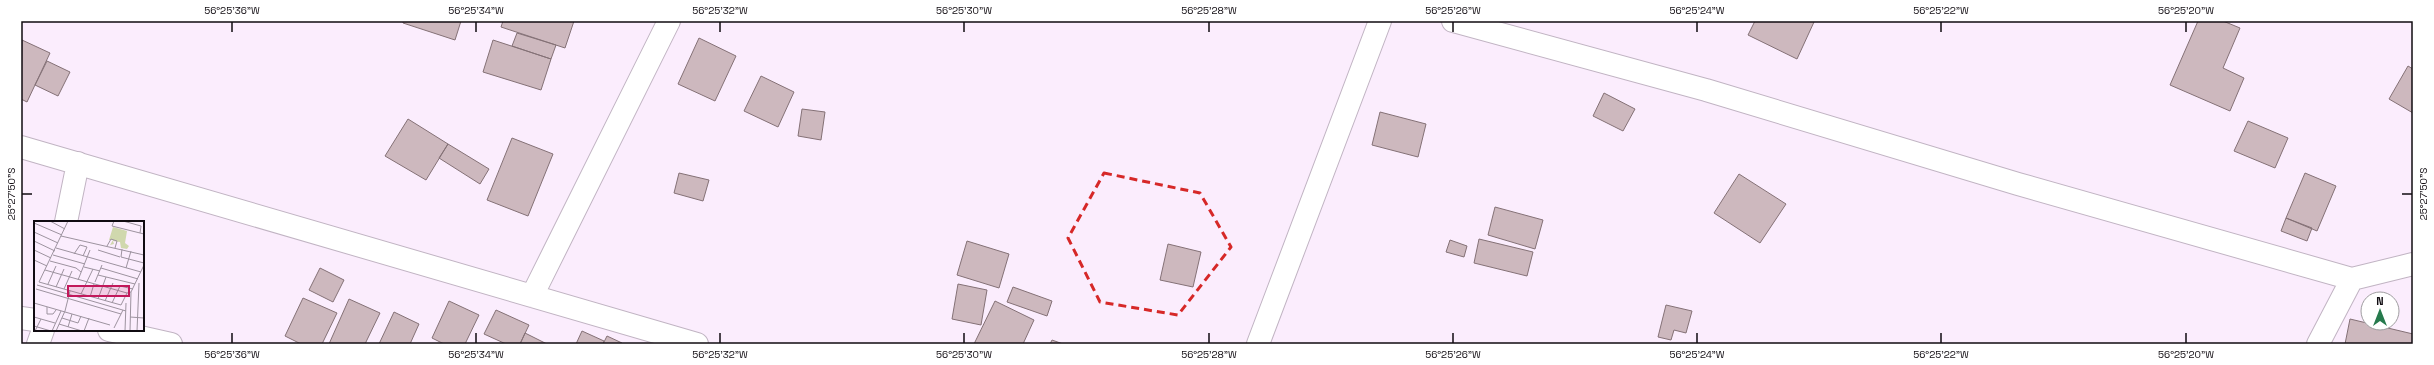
<svg xmlns="http://www.w3.org/2000/svg" width="2434" height="365" viewBox="0 0 2434 365" font-family="'Space Grotesk',sans-serif">
  <style>
    .building { fill: #cdb8be; stroke: #847176 }
    .lines { fill: none; stroke-linecap: round; stroke-linejoin: round }
    .street-casing { stroke: #c1b4c3; stroke-width: 24 }
    .street { stroke: #fff; stroke-width: 22 }
    .marked { fill: none; stroke: #d62828; stroke-width: 3; stroke-dasharray: 8 5; stroke-linejoin: round }
    .ticks { fill: none; stroke: #100b11; stroke-width: 1.5 }
    .inset-road { fill: none; stroke: #9d939f; stroke-width: 1 }
    .view { fill: #c2185b; fill-opacity: 0.15; stroke: #c2185b; stroke-width: 2 }
    .inset-edge { fill: none; stroke: #100b11; stroke-width: 2 }
    .neatline { fill: none; stroke: #100b11; stroke-width: 1.5 }
    .ticks-label { font-size: 10px; text-anchor: middle; fill: #100b11 }
  </style>
  <rect width="100%" height="100%" fill="#fbedfd"/>
  <!-- building -->
  <path class="building" d="M 403,21 L 461,21 L 455,40 L 403,23 Z
    M 503,21 L 574,21 L 565,48 L 501,27 Z
    M 1755,21 L 1811,21 L 1814,22 L 1797,59 L 1748,35 Z
    M 2198,21 L 2223,21 L 2240,28 L 2223,68 L 2244,78 L 2230,111 L 2170,85 Z
    M 517,33 L 556,45 L 551,59 L 512,46 Z
    M 699,38 L 736,56 L 715,101 L 678,84 Z
    M 22,40 L 50,53 L 27,102 L 21,99 Z
    M 493,40 L 551,59 L 541,90 L 483,72 Z
    M 47,61 L 70,72 L 58,96 L 35,85 Z
    M 2408,66 L 2413,69 L 2413,113 L 2389,99 Z
    M 761,76 L 794,92 L 778,127 L 744,111 Z
    M 1604,93 L 1635,109 L 1623,131 L 1593,116 Z
    M 802,109 L 825,112 L 821,140 L 798,136 Z
    M 1380,112 L 1426,124 L 1418,157 L 1372,145 Z
    M 408,119 L 448,144 L 426,180 L 385,156 Z
    M 2248,121 L 2288,138 L 2275,168 L 2234,151 Z
    M 512,138 L 553,154 L 528,216 L 487,200 Z
    M 448,144 L 489,169 L 480,184 L 439,158 Z
    M 679,173 L 709,180 L 703,201 L 674,193 Z
    M 2305,173 L 2336,186 L 2317,231 L 2286,218 Z
    M 1739,174 L 1786,204 L 1760,243 L 1714,213 Z
    M 1495,207 L 1543,220 L 1535,249 L 1488,235 Z
    M 2286,218 L 2312,228 L 2307,241 L 2281,231 Z
    M 1479,239 L 1533,252 L 1527,276 L 1474,263 Z
    M 1450,240 L 1467,246 L 1464,257 L 1446,252 Z
    M 967,241 L 1009,254 L 999,288 L 957,275 Z
    M 1168,244 L 1201,252 L 1193,287 L 1160,280 Z
    M 320,268 L 344,280 L 333,302 L 309,290 Z
    M 958,284 L 987,290 L 981,325 L 952,319 Z
    M 1013,287 L 1052,301 L 1047,316 L 1007,302 Z
    M 303,298 L 337,313 L 322,344 L 301,344 L 285,336 Z
    M 349,299 L 380,313 L 365,344 L 329,344 Z
    M 449,301 L 479,315 L 465,344 L 444,344 L 432,338 Z
    M 995,301 L 1034,320 L 1023,344 L 974,344 Z
    M 1666,305 L 1692,311 L 1686,333 L 1674,330 L 1671,340 L 1658,337 Z
    M 496,310 L 529,325 L 520,344 L 506,344 L 484,334 Z
    M 394,312 L 419,324 L 410,344 L 379,344 Z
    M 2350,319 L 2413,334 L 2413,344 L 2345,344 Z
    M 582,331 L 604,341 L 603,344 L 576,344 Z
    M 525,333 L 547,344 L 520,344 Z
    M 607,336 L 622,343 L 622,344 L 603,344 Z
    M 1052,340 L 1063,344 L 1050,344 Z"/>
  <g class="lines">
    <!-- street casing -->
    <g class="street-casing">
      <path id="street" d="M 1453,21 L 1706,90 L 2018,184 L 2352,279 L 2413,264
        M 21,147 L 697,344
        M 66,222 L 78,163
        M 532,296 L 669,21
        M 21,318 L 35,320
        M 109,330 L 171,344
        M 38,344 L 43,330
        M 1258,344 L 1380,21
        M 2318,344 L 2352,279"/>
    </g>
    <!-- street -->
    <use href="#street" class="street"/>
  </g>
  <!-- marked area -->
  <path class="marked" d="M 1104,173 L 1200,193 L 1231,247 L 1178,315 L 1100,302 L 1068,238 Z"/>
  <!-- ticks -->
  <path class="ticks" d="M 232,22 L 232,32M 476,22 L 476,32M 720,22 L 720,32M 964,22 L 964,32M 1209,22 L 1209,32M 1453,22 L 1453,32M 1697,22 L 1697,32M 1941,22 L 1941,32M 2186,22 L 2186,32M 22,194 L 32,194M 2402,194 L 2412,194M 232,333 L 232,343M 476,333 L 476,343M 720,333 L 720,343M 964,333 L 964,343M 1209,333 L 1209,343M 1453,333 L 1453,343M 1697,333 L 1697,343M 1941,333 L 1941,343M 2186,333 L 2186,343"/>
  <!-- overview -->
  <g transform="translate(34 221)">
    <rect width="110" height="110" fill="#fbedfd"/>
    <path d="M 79,6 L 93,10 L 91,22 L 95,25 L 93,28 L 87,27 L 86,21 L 79,20 L 80,23 L 76,24 L 79,19 L 75,19 Z" fill="#d0d8ad"/>
    <path class="inset-road" d="M 16,0 L 31,8M 80,0 L 78,5 L 110,13M 89,0 L 107,5 L 106,12M 0,2 L 28,14M 0,11 L 24,22M 27,15 L 110,34M 0,20 L 21,30M 73,25 L 77,18 L 83,20 L 81,27M 22,27 L 107,51M 88,28 L 87,36 L 110,42M 0,29 L 17,37M 64,29 L 86,36M 40,33 L 46,24 L 53,26 L 49,35M 19,34 L 51,43M 0,39 L 13,45M 16,40 L 42,47 L 47,51M 50,46 L 66,50M 67,47 L 104,58M 92,47 L 97,30M 11,49 L 93,72 L 97,71M 64,54 L 101,63M 44,59 L 56,29M 5,61 L 87,84 L 93,72M 5,61 L 34,0M 61,61 L 68,44M 14,63 L 22,45M 3,64 L 92,90M 22,66 L 30,48M 2,68 L 87,93M 30,68 L 38,50M 47,73 L 59,48M 56,76 L 60,63M 64,78 L 72,56M 71,80 L 79,62M 0,82 L 76,104M 78,82 L 86,65 L 99,68M 13,86 L 13,93 L 19,93 L 22,89M 0,96 L 21,102M 96,96 L 110,97M 28,97 L 44,102 L 47,95M 25,103 L 48,110M 0,105 L 17,110M 34,106 L 38,93M 80,107 L 89,89M 1,110 L 7,98M 18,110 L 27,90M 22,110 L 31,90 L 36,70M 50,110 L 55,97M 91,110 L 92,82M 96,110 L 97,71 L 110,44M 103,110 L 105,62"/>
    <path class="view" d="M 34,65 L 95,65 L 95,75 L 34,75 Z"/>
    <rect width="110" height="110" class="inset-edge"/>
  </g>
  <!-- border -->
  <rect width="2434" height="365" fill="none" stroke="#ffffff" stroke-width="44"/>
  <!-- north arrow -->
  <g transform="translate(2380 311)"><circle r="19" fill="#ffffff" stroke="#9f9da0"/>
  <path d="M0-3L7 15L0 10L-7 15Z" fill="#267a4d"/>
  <text y="-6" font-size="11" font-weight="bold" text-anchor="middle" fill="#100b11">N</text>
  </g>
  <rect x="22" y="22" width="2390" height="321" class="neatline"/>
  <g class="ticks-label">
    <text x="232" y="14">56°25'36"W</text>
    <text x="476" y="14">56°25'34"W</text>
    <text x="720" y="14">56°25'32"W</text>
    <text x="964" y="14">56°25'30"W</text>
    <text x="1209" y="14">56°25'28"W</text>
    <text x="1453" y="14">56°25'26"W</text>
    <text x="1697" y="14">56°25'24"W</text>
    <text x="1941" y="14">56°25'22"W</text>
    <text x="2186" y="14">56°25'20"W</text>
    <text transform="translate(11 194) rotate(-90)" y="4">25°27'50"S</text>
    <text transform="translate(2423 194) rotate(-90)" y="4">25°27'50"S</text>
    <text x="232" y="358">56°25'36"W</text>
    <text x="476" y="358">56°25'34"W</text>
    <text x="720" y="358">56°25'32"W</text>
    <text x="964" y="358">56°25'30"W</text>
    <text x="1209" y="358">56°25'28"W</text>
    <text x="1453" y="358">56°25'26"W</text>
    <text x="1697" y="358">56°25'24"W</text>
    <text x="1941" y="358">56°25'22"W</text>
    <text x="2186" y="358">56°25'20"W</text>
  </g>
</svg>
